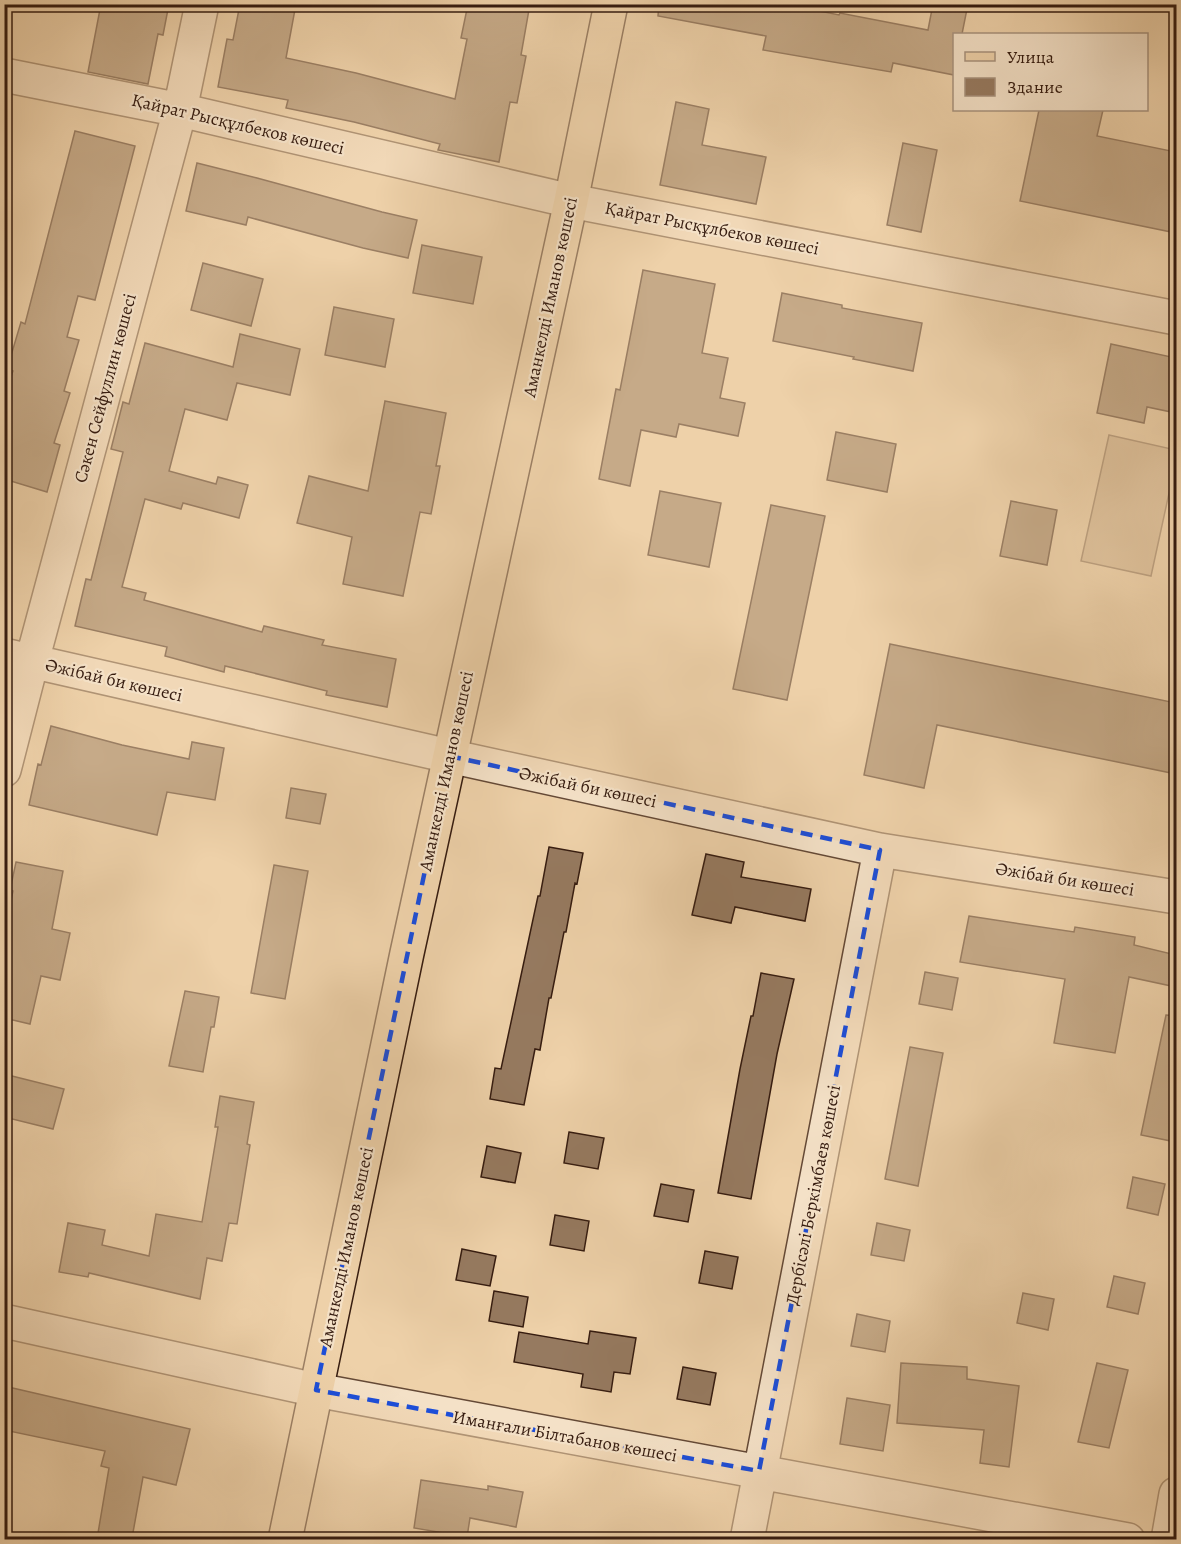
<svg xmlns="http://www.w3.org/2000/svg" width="1181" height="1544" viewBox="0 0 1181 1544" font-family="Alegreya,serif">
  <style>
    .grass { fill: #cfb28f; stroke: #826750; stroke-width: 1.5 }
    .building { fill: #967a60; stroke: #361c10; stroke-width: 1.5 }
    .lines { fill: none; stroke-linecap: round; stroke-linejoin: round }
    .minor-casing { stroke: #644936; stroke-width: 36 }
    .major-casing { stroke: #361c10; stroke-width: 36 }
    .minor { stroke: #f4e1c7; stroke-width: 33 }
    .major { stroke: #eed1a9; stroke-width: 33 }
    .marked { fill: none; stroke: #1d4ed8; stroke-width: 4.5; stroke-dasharray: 12 8; stroke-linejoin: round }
    .labels { text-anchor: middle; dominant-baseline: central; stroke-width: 4.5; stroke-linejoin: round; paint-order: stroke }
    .street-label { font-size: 18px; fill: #361c10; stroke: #f4e1c7 }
  </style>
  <rect width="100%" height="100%" fill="#eed1a9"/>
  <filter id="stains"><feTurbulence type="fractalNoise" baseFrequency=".00333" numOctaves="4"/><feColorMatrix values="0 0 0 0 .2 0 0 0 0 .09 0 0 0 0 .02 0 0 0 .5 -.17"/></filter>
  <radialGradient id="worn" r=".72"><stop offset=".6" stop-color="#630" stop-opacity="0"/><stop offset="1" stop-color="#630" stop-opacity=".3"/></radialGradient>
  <!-- grass -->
  <path class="grass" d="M 1109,435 L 1176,450 L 1176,461 L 1151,576 L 1081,561 Z"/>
  <!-- building -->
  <path class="building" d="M 101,4 L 169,4 L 163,35 L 158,34 L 148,84 L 88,72 Z
    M 240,4 L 296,4 L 286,58 L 356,73 L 455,99 L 467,39 L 461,38 L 468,4 L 530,4 L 521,55 L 526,56 L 517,103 L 510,102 L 499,162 L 438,150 L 440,144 L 354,122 L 286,108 L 288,100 L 218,87 L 227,39 L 233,40 Z
    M 659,4 L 785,4 L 839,15 L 840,13 L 928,30 L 933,4 L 968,4 L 962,34 L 954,34 L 954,75 L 893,63 L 891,72 L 763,50 L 766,36 L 658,16 Z
    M 676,102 L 709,109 L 702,145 L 766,157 L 756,204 L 660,185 Z
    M 1039,110 L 1103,110 L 1097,136 L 1176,152 L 1176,233 L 1020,201 Z
    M 75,131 L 135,146 L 95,300 L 78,296 L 67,337 L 79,340 L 64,391 L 70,393 L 54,443 L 60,445 L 47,492 L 4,479 L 4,395 L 13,371 L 7,369 L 21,322 L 25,324 Z
    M 903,143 L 937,150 L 921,232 L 887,225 Z
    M 197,163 L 257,178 L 382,212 L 417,220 L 408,258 L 363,248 L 248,217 L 246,225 L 186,211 Z
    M 422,245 L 482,257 L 473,304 L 413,293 Z
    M 203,263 L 263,279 L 251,326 L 191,310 Z
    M 643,270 L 715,284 L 702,353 L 728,358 L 720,398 L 745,403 L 738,436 L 679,424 L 676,437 L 641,430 L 630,486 L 599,479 L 616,389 L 620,390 Z
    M 782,293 L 842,305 L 842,308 L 922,323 L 913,371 L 853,359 L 854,357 L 773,341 Z
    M 334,307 L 394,319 L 385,367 L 325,355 Z
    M 240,334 L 300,349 L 290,395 L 237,383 L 227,420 L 185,409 L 169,471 L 216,484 L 218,477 L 248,485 L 239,518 L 183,503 L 181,509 L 145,499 L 122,587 L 146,593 L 144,600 L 262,632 L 264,626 L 324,640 L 322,645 L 396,659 L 387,707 L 326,695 L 327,691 L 225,666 L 224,672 L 165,656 L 167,647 L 75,626 L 86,579 L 91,580 L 123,452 L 111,449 L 123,402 L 129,404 L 145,343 L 233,367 Z
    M 1111,344 L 1176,358 L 1176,413 L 1147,407 L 1144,423 L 1097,413 Z
    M 385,401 L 446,413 L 436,466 L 440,466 L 431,514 L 420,512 L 403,596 L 343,584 L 352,537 L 297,523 L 309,476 L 368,491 Z
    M 836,432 L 896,444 L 887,492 L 827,480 Z
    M 660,491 L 721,503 L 709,567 L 648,555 Z
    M 1011,501 L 1057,510 L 1047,565 L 1000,556 Z
    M 771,505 L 825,516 L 787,700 L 733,689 Z
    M 890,644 L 1176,703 L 1176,774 L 937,725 L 924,788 L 864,775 Z
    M 51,726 L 122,745 L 189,759 L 192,742 L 224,748 L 215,800 L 167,792 L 157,835 L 29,805 L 38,764 L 41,765 Z
    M 291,788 L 326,794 L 320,824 L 286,818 Z
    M 549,847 L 583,853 L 577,884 L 575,883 L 566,932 L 564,932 L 551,998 L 549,998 L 540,1050 L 535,1049 L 524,1105 L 490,1099 L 495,1068 L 501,1069 L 538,896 L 540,896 Z
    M 706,854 L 744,862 L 741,877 L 811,889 L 805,921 L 735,907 L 731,923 L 692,915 Z
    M 16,862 L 63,871 L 52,929 L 70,933 L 60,980 L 41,976 L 30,1024 L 4,1018 L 4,933 L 13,891 L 10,890 Z
    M 274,865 L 308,871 L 285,999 L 251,993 Z
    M 969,916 L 1074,932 L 1075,927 L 1135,937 L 1134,945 L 1176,955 L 1176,987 L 1129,977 L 1115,1053 L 1054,1043 L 1065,979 L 960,962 Z
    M 925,972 L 958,978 L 952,1010 L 919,1004 Z
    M 761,973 L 794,979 L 777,1054 L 751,1199 L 718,1193 L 740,1069 L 751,1016 L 753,1016 Z
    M 185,991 L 219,997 L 214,1027 L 211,1027 L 203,1072 L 169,1066 Z
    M 1166,1015 L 1176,1016 L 1176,1118 L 1171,1141 L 1141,1135 Z
    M 910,1047 L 943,1053 L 918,1186 L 885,1179 Z
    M 4,1074 L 64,1089 L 53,1129 L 4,1117 Z
    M 220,1096 L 254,1102 L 247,1144 L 250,1145 L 237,1224 L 229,1223 L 222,1261 L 207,1258 L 200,1299 L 89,1273 L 88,1277 L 59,1272 L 68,1223 L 105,1230 L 102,1245 L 149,1256 L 156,1214 L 202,1222 L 218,1127 L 215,1127 Z
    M 569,1132 L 604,1138 L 598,1169 L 564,1163 Z
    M 487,1146 L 521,1153 L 515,1183 L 481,1177 Z
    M 1133,1177 L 1165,1184 L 1158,1215 L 1127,1208 Z
    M 661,1184 L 694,1190 L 688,1222 L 654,1216 Z
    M 555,1215 L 589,1221 L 584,1251 L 550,1245 Z
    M 877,1223 L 910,1230 L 904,1261 L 871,1255 Z
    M 462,1249 L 496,1256 L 490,1286 L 456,1280 Z
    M 705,1251 L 738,1257 L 732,1289 L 699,1283 Z
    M 1114,1276 L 1145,1283 L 1138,1314 L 1107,1307 Z
    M 494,1291 L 528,1297 L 523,1327 L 489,1321 Z
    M 1023,1293 L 1054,1299 L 1048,1330 L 1017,1323 Z
    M 857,1314 L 890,1321 L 885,1352 L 851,1346 Z
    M 590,1331 L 636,1338 L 630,1374 L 614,1372 L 611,1392 L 581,1387 L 583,1374 L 514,1362 L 519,1332 L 588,1344 Z
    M 901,1363 L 967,1367 L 967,1379 L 1019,1386 L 1009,1467 L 980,1463 L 984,1430 L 897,1423 Z
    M 1097,1363 L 1128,1370 L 1109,1448 L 1078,1442 Z
    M 683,1367 L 716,1373 L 710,1405 L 677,1399 Z
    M 4,1386 L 190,1429 L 176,1485 L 143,1477 L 132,1538 L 98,1533 L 109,1468 L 101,1466 L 105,1451 L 4,1430 Z
    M 847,1398 L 890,1405 L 883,1451 L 840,1444 Z
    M 421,1480 L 488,1490 L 488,1486 L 523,1492 L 516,1527 L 470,1518 L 467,1537 L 414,1528 Z"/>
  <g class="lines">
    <!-- minor casing -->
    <g class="minor-casing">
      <path id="minor" d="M 4,75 L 180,110 L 571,201 L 1176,318
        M 4,655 L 449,756 L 880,850 L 1176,897
        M 4,770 L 32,661 L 180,110 L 202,4
        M 4,1321 L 316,1390 L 1128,1540
        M 747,1540 L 880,850
        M 1168,1540 L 1176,1494"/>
    </g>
    <!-- major casing -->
    <g class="major-casing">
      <path id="major" d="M 285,1540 L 407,953 L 571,201 L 611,4"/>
    </g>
    <!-- minor -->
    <use href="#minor" class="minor"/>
    <!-- major -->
    <use href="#major" class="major"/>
  </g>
  <!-- marked area -->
  <path d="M0 0H1181V1544H0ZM 449,756 L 880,850 L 759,1471 L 316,1390 Z" fill="#eed1a9" fill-opacity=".55" fill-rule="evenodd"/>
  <path class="marked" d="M 449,756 L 880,850 L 759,1471 L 316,1390 Z"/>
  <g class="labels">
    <!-- street labels -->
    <g class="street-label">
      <text transform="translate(238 124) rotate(13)">Қайрат Рысқұлбеков көшесі</text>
      <text transform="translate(712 228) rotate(11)">Қайрат Рысқұлбеков көшесі</text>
      <text transform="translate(550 297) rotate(-78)">Аманкелді Иманов көшесі</text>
      <text transform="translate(105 388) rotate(-75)">Сәкен Сейфуллин көшесі</text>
      <text transform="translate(114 680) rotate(13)">Әжібай би көшесі</text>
      <text transform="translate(446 771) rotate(-78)">Аманкелді Иманов көшесі</text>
      <text transform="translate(588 787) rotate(12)">Әжібай би көшесі</text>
      <text transform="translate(1065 879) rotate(9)">Әжібай би көшесі</text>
      <text transform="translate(813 1195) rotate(-79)">Дербісәлі Беркімбаев көшесі</text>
      <text transform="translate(346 1247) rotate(-78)">Аманкелді Иманов көшесі</text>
      <text transform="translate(565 1436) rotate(10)">Иманғали Білтабанов көшесі</text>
    </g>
  </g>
  <!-- margin -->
  <rect width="1181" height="1544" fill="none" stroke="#eed1a9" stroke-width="24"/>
  <rect x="6" y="6" width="1169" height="1532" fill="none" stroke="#361c10" stroke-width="3"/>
  <rect x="12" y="12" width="1157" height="1520" fill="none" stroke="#361c10" stroke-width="1.5"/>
  <!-- legend -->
  <rect x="953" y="33" width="195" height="78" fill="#f4e1c7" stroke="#a8927e" stroke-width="1.5"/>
  <rect x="965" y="52" width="30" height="9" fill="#eed1a9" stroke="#a8927e" stroke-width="1.5"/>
  <text x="1007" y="63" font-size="18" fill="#361c10">Улица</text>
  <rect x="965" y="78" width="30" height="18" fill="#967a60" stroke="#a8927e" stroke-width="1.5"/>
  <text x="1007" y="93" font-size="18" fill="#361c10">Здание</text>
  <rect width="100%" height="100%" filter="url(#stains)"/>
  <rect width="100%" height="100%" fill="url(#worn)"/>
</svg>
